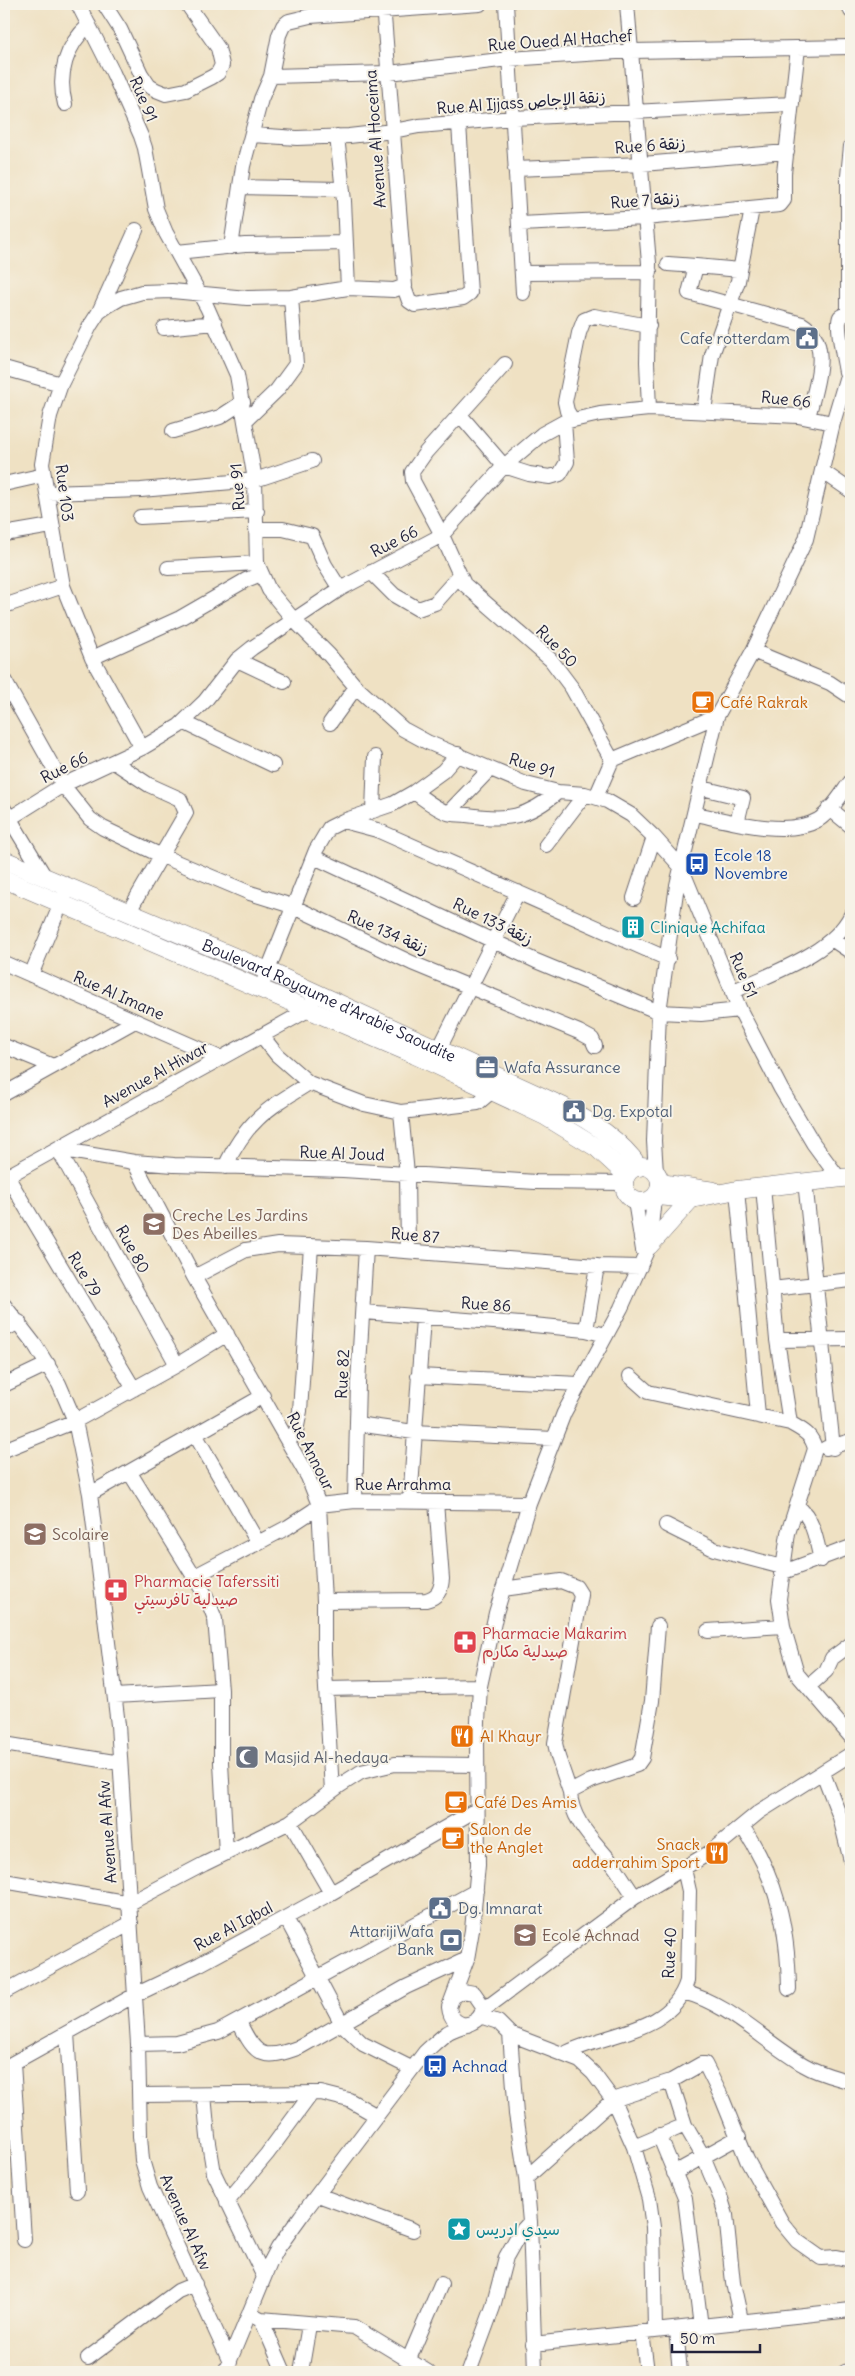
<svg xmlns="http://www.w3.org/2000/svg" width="855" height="2376" viewBox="0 0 855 2376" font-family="Delius,'Playpen Sans Arabic',sans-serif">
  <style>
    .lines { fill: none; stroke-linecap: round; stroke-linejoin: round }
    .minor-casing { stroke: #6a656b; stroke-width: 16 }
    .major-casing { stroke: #6a656b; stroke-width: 19 }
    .minor { stroke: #fff; stroke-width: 14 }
    .major { stroke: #fff; stroke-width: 18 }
    .labels { text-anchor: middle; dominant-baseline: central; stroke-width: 4; stroke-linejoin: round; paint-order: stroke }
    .street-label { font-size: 16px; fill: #22223b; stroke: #f7f3e8 }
    .service-label { font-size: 16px; fill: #4e5e75; stroke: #f7f3e8; text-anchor: start }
    .food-label { font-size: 16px; fill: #c56008; stroke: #f7f3e8; text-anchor: start }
    .transit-label { font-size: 16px; fill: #164399; stroke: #f7f3e8; text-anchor: start }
    .culture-label { font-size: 16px; fill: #0d838f; stroke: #f7f3e8; text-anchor: start }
    .education-label { font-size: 16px; fill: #785e54; stroke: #f7f3e8; text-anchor: start }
    .health-label { font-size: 16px; fill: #be3a42; stroke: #f7f3e8; text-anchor: start }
    .worship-label { font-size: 16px; fill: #5b616d; stroke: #f7f3e8; text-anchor: start }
  </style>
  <rect width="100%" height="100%" fill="#f7f3e8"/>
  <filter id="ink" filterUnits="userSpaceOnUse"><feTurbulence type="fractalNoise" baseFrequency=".02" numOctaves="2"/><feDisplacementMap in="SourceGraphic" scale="10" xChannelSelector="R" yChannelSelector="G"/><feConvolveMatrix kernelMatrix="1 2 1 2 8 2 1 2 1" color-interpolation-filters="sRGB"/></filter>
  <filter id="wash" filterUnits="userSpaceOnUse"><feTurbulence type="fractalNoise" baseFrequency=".0096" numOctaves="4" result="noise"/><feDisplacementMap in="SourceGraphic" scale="20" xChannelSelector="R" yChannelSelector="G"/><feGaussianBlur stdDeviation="1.12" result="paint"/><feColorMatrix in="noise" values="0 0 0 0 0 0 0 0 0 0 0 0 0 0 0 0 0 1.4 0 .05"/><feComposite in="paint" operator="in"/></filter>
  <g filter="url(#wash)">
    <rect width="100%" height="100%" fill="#efe1c3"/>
  </g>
  <g filter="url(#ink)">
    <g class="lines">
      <!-- minor casing -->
      <g class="minor-casing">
        <path id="minor" d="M 78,4 L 113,73 L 141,136 L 145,148 L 156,209 L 166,233 L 207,307 L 237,375 L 255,480 L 257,563 L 269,590 L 293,619 L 329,655 L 356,687 L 403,729 L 427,742 L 526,784 L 558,792 L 585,794 L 607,801 L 631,815 L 654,837 L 681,867 L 740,1010 L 781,1089 L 813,1143 L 838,1177
          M 104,4 L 120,29 L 141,74 L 149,86 L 156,90 L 166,94 L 186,90 L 212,77 L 218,73 L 222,65 L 218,48 L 187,4
          M 506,4 L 523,293
          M 627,4 L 649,263 L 647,362 L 649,409
          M 849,4 L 851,11
          M 271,76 L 389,73 L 509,59 L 632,51 L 851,47
          M 65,104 C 57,75 66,45 89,25
          M 253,135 L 297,138 L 349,136 L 393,131 L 419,126 L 514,118 L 792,104
          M 337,136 L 344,201 L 348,288
          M 515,169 L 642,164 L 787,152
          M 240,187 L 342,189
          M 520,224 L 645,218 L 780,205 L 784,200 L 784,173 L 798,48
          M 231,247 L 243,166 L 261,99 L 271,76 L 279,35 L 283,26 L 289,21 L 310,16 L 480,4
          M 177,252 L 245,245 L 345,243
          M 668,264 L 696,266
          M 740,270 L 696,266 L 689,293 L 802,324 C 834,343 814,389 808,418
          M 522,273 L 650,272
          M 404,287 L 409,301 L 415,305 L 463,298 L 470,293 L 459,124
          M 848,311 L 848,176 L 851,146
          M 99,312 L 136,230
          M 164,328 L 215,323
          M 505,364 L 426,452 L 412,472 L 413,481 L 442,535 L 464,584 L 551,660 L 572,688 L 612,760 L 596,797
          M 4,368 L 61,384
          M 846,372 C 844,359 836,326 840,317 L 851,311
          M 704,411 L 712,355 L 738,281 L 752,209
          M 461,416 L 504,466 L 529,474 L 550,477 L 560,474 L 567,462 L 564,422
          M 572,419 L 567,411 L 565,402 L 579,333 L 584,320 L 594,316 L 649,326
          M 246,420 L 277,390 L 296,364 L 291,297
          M 173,431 L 220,417 L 243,402
          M 822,471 L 851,491
          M 4,484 L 44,475
          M 48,493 L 141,490 L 255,480 L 312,461
          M 140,517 L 257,511
          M 256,529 L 283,529 L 312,536 L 325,565 L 340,589
          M 4,534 L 51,526
          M 168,568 L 257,563
          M 371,572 L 394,595 L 418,609 L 435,603 L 459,576
          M 4,606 L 63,586
          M 753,651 L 830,683 L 851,697
          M 92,658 L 180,618 L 246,580 L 261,574
          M 237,660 L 284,682
          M 4,680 L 63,785 L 90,819 L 103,828 L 162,856 L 250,893 L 292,906 L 412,963 L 579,1032 L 592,1039 L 595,1046
          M 183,722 L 273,765
          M 330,723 L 356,687
          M 142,748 L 92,658 L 63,586 L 42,464 L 50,416 L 61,384 L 90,326 L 99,312 L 109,305 L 121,298 L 142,292 L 172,291 L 247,298 L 291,297 L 348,288 L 394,290 L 405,286 L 383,4
          M 612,760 L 717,716
          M 114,762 L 149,785 L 180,799 L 186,813 L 128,913
          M 702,788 L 743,798 L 737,823
          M 414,792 C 424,799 436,809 448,813 C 453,815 461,814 467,815 C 507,821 527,818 558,792
          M 829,808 L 851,826
          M 4,809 L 45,877
          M 373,811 L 375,757
          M 448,813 L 490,769
          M 696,814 C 729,821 787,838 818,820 C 831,812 842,793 851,781
          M 343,821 L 377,830 L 668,959
          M 4,822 L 63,785 L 142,748 L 179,726 L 205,701 L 237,660 L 252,648 L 340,589 L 442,535 L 504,466 L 542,434 L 564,422 L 600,414 L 649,409 L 798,416 L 833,423
          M 546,845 L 585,794
          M 314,857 L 536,961 L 659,1012 L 701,1014 L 740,1010
          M 634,898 L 654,837
          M 833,940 L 851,952
          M 4,963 L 220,1058
          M 31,975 L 65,894
          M 264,980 L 316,850 L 329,828 L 343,821 L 393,804 L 414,792 L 443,771 L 458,754
          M 732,992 C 769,974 832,954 851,915
          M 262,1036 L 277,1055 L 309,1083 L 364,1104 L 401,1112 L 478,1103 L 491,1092
          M 4,1046 L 53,1066
          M 439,1049 L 518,892
          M 4,1094 L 135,1021
          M 401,1112 L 407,1174 L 408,1251
          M 58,1149 L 134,1162 L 174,1165 L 343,1170 L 536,1182 L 624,1183
          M 58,1149 L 177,1365
          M 134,1162 L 194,1277 L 308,1477 L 319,1505 L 324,1601 L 324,1654 L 332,1791
          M 225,1167 C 246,1121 267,1109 309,1083
          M 656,1173 L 654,1141 L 659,1012 L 677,885 L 717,716 L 753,651 L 806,539 L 833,423 L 851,362
          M 7,1176 L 134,1389
          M 4,1178 L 308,1010 L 311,1003
          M 805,1181 L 833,1448
          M 763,1187 L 777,1340 L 790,1423
          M 737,1190 L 758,1415
          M 635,1201 L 643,1250
          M 194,1277 L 246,1250 L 278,1245 L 366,1248 L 597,1266 L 640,1267
          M 772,1289 L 851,1280
          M 4,1305 L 35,1345 L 59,1384 L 75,1421 L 90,1494 L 118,1725 L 138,2044 L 140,2136 L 142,2160 L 150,2187 L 230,2362
          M 363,1312 L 533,1325 L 586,1330 L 606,1335
          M 4,1330 L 19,1322
          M 586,1330 L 597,1266
          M 777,1340 L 851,1339
          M 418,1376 L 579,1384
          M 630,1376 L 648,1392 L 790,1423 C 802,1430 812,1434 815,1449 L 788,1533 L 779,1599 L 783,1626 L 797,1674 L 851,1737
          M 4,1385 L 48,1364
          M 357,1424 L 414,1432 L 554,1439
          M 196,1436 L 257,1541
          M 288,1442 L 296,1431 L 300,1411 L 311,1246
          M 826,1448 L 851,1441
          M 4,1450 L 75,1421 L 177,1365 L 227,1334
          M 130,1473 L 206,1596 L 215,1619 L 221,1690 L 221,1763 L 226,1853
          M 90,1494 L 263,1396
          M 355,1501 L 358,1383 L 366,1248
          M 410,1502 L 423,1318
          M 798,1507 C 813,1517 817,1543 821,1560
          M 666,1525 L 714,1549 L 782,1567
          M 781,1573 L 851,1547
          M 193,1577 L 288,1527 L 314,1510 L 319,1505 L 355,1501 L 529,1503
          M 503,1589 L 561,1581 L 576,1587 L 581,1595 L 555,1743 L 558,1757 L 570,1792
          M 324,1601 L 426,1600 C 438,1597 441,1590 442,1579 L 436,1502
          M 708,1631 L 783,1626
          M 809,1686 L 826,1671 L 832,1658 L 851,1644
          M 326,1689 L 480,1686
          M 115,1696 L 221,1690
          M 4,1744 L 120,1763
          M 823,1773 L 840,1817 L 851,1861
          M 290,1822 L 331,1893
          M 742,1826 C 777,1878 788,1927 789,1989
          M 4,1881 L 130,1903 L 204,1864 L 290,1822 L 339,1786 L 361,1772 L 395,1764 L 477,1765
          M 635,1897 C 628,1887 622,1877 615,1867 C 598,1844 571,1823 570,1792 L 591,1781 L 637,1765 L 642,1758 L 652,1701 L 658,1626
          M 286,1918 L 342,2024 L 363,2044 L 411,2068
          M 4,1992 L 131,1923
          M 683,1992 C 730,2004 763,2041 804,2065 C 819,2074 835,2077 851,2082
          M 482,2011 L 635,1897 L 709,1853 L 759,1812 L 851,1754
          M 480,2016 L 498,2022 L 510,2034 L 516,2114 L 526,2178 L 530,2222 L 535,2372
          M 239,2022 C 256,2057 263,2061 300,2047 L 406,1987 L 467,1959
          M 467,2025 C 456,2024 450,2018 449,2007 L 467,1959 L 472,1930 L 478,1865 L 477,1740 L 480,1686 L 496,1613 L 529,1503 L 564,1413 L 621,1308 L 649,1246 L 654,1198
          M 67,2033 L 77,2191
          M 510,2034 L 580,2061 L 593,2073 L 613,2100 L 634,2147 L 649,2199 L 653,2227 L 655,2330
          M 138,2044 L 177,2043 L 218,2032 L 476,1891
          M 564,2054 C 605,2032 671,2034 687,1981 L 689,1891 L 684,1869
          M 13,2063 L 24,2240
          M 4,2068 L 135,1995 L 200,1964 L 331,1893 L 476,1810
          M 671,2081 L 685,2125 L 703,2156 L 721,2199 L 726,2215 L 733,2283 L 741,2320
          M 140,2095 L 321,2093 L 349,2100 L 377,2116
          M 204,2095 L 208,2137 L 214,2173 L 264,2277
          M 659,2135 L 685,2198 L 701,2327
          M 634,2147 L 685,2125
          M 674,2173 L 739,2137
          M 526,2178 L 613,2100 L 671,2081 L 701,2064 L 705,2064 L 722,2098 L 747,2160 L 782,2223 L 797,2241 L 821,2258 L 837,2257 L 851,2260
          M 318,2195 L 413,2230
          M 227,2202 L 267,2154 L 312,2093
          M 249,2313 L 261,2319 L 354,2327 L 428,2372
          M 261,2319 L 284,2372
          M 676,2330 L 680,2372
          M 642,2332 L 647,2372
          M 533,2344 L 851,2310
          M 88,2358 L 178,2291 L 195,2284
          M 409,2359 L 441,2284
          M 225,2372 L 270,2263 L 278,2248 L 301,2216 L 425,2052 C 432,2046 439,2039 447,2033 C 461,2024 482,2026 483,2006 L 474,1993 L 463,1991 L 453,1997
          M 301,2372 L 309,2325
          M 469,2372 L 493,2307 L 506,2257 L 519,2234 L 530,2222
          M 845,2372 L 851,2370"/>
      </g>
      <!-- major casing -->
      <g class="major-casing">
        <g id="major">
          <path id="s1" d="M 4,860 L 268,971 L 564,1107 C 591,1122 621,1140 639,1167"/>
          <path d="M 4,879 L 415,1055 L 545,1116 L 597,1148 L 621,1170 L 625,1178"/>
          <circle cx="642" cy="1184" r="18"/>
          <path d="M 660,1183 L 714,1191"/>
          <path d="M 656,1196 L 691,1199 L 737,1190 L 851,1177"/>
          <path d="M 649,1246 L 691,1199"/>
        </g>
      </g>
      <!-- minor -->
      <use href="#minor" class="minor"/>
      <!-- major -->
      <use href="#major" class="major"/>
    </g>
  </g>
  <!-- icons -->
  <defs>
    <g id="civic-square" transform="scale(1.25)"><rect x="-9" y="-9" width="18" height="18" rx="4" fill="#5c6f8a" stroke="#f7f3e8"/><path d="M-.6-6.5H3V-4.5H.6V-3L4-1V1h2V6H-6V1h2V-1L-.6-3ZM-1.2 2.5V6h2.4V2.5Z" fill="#fff"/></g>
    <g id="cafe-square" transform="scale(1.25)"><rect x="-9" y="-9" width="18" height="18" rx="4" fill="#e8710a" stroke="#f7f3e8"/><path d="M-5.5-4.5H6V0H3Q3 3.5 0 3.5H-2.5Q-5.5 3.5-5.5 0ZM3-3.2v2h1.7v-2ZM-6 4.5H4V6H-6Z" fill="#fff"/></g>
    <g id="bus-square" transform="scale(1.25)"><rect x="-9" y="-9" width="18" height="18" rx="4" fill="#1a4fb4" stroke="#f7f3e8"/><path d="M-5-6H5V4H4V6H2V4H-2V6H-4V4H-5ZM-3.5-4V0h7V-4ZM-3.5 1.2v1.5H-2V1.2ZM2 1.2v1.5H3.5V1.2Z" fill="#fff"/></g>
    <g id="building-square" transform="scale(1.25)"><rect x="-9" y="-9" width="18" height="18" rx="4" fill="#0f9aa8" stroke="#f7f3e8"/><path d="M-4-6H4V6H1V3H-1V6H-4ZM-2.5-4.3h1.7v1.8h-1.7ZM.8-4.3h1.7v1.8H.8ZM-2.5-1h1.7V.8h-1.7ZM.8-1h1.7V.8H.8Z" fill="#fff"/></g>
    <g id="office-square" transform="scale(1.25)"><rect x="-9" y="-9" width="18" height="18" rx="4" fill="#5c6f8a" stroke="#f7f3e8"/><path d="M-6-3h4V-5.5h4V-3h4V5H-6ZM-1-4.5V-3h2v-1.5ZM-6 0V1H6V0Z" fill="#fff"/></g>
    <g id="school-square" transform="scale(1.25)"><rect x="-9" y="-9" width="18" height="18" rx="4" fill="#8d6e63" stroke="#f7f3e8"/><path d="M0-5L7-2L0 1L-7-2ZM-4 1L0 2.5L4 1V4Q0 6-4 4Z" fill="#fff"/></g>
    <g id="pharmacy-square" transform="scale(1.25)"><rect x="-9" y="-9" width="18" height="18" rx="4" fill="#e0444e" stroke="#f7f3e8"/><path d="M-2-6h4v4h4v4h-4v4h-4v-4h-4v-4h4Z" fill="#fff"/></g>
    <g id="restaurant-square" transform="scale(1.25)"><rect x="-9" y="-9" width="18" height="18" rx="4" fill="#e8710a" stroke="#f7f3e8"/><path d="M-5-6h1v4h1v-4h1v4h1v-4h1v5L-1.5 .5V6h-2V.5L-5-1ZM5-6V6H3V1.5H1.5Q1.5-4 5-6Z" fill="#fff"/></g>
    <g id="mosque-square" transform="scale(1.25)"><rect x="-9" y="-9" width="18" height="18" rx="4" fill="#6b7280" stroke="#f7f3e8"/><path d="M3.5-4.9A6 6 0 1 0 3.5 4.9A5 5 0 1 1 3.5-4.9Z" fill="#fff"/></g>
    <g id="bank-square" transform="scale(1.25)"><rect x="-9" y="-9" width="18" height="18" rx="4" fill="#5c6f8a" stroke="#f7f3e8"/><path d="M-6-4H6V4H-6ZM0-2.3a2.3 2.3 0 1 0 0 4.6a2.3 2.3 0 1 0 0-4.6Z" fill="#fff"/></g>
    <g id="sight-square" transform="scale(1.25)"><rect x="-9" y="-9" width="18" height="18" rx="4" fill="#0f9aa8" stroke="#f7f3e8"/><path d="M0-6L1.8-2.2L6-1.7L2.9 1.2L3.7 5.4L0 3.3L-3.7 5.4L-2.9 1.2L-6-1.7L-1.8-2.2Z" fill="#fff"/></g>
  </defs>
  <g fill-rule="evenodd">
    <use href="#civic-square" x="807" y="338"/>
    <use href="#cafe-square" x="703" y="702"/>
    <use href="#bus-square" x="697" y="864"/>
    <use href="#building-square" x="633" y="927"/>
    <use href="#office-square" x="487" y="1067"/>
    <use href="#civic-square" x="574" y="1111"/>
    <use href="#school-square" x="154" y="1224"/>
    <use href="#school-square" x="35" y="1534"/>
    <use href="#pharmacy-square" x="116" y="1590"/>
    <use href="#pharmacy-square" x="465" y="1642"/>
    <use href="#restaurant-square" x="462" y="1736"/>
    <use href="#mosque-square" x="247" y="1757"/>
    <use href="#cafe-square" x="456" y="1802"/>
    <use href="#cafe-square" x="453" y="1838"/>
    <use href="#restaurant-square" x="717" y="1853"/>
    <use href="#civic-square" x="440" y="1908"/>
    <use href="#school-square" x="525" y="1935"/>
    <use href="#bank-square" x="451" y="1940"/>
    <use href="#bus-square" x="435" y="2066"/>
    <use href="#sight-square" x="459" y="2229"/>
  </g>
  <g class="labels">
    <!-- street labels -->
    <g class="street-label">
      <text transform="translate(560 40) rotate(-4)">Rue Oued Al Hachef</text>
      <text transform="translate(144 99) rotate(67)">Rue 91</text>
      <text transform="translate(521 102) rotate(-4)">Rue Al Ijjass زنقة الإجاص</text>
      <text transform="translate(375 139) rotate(-94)">Avenue Al Hoceima</text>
      <text transform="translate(650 145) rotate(-4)">Rue 6 زنقة</text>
      <text transform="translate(645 200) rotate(-4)">Rue 7 زنقة</text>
      <text transform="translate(786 399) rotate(6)">Rue 66</text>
      <text transform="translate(237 487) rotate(-94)">Rue 91</text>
      <text transform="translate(65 493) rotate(83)">Rue 103</text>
      <text transform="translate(394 541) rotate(-27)">Rue 66</text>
      <text transform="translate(557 646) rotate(46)">Rue 50</text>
      <text transform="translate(532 765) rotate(18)">Rue 91</text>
      <text transform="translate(64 767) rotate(-27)">Rue 66</text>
      <text transform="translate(493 921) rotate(26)">Rue 133 زنقة</text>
      <text transform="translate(388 932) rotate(24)">Rue 134 زنقة</text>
      <text transform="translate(744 975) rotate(67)">Rue 51</text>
      <text transform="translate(119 995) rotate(24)">Rue Al Imane</text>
      <text stroke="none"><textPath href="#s1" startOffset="354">Boulevard Royaume d'Arabie Saoudite</textPath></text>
      <text transform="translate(155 1074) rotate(-29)">Avenue Al Hiwar</text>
      <text transform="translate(342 1153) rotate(2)">Rue Al Joud</text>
      <text transform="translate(415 1235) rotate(5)">Rue 87</text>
      <text transform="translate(133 1249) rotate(61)">Rue 80</text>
      <text transform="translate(85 1274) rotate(59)">Rue 79</text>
      <text transform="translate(486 1304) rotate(4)">Rue 86</text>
      <text transform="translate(342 1374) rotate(-87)">Rue 82</text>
      <text transform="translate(311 1451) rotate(63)">Rue Annour</text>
      <text x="403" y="1484">Rue Arrahma</text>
      <text transform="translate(107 1832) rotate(-94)">Avenue Al Afw</text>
      <text transform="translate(233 1926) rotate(-28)">Rue Al Iqbal</text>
      <text transform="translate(669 1953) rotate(-87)">Rue 40</text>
      <text transform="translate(186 2222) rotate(66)">Avenue Al Afw</text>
    </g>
    <!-- service labels -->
    <g class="service-label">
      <text x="790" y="338" text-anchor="end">Cafe rotterdam</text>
      <text x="504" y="1067">Wafa Assurance</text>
      <text x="592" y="1111">Dg. Expotal</text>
      <text x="458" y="1908">Dg. lmnarat</text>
      <text x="434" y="1931" text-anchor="end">AttarijiWafa<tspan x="434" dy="18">Bank</tspan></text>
    </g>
    <!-- food labels -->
    <g class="food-label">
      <text x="720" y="702">Café Rakrak</text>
      <text x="480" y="1736">Al Khayr</text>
      <text x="474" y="1802">Café Des Amis</text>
      <text x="470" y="1829">Salon de<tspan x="470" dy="18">the Anglet</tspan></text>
      <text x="700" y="1844" text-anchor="end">Snack<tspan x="700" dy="18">adderrahim Sport</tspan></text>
    </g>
    <!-- transit labels -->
    <g class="transit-label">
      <text x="714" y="855">Ecole 18<tspan x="714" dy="18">Novembre</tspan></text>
      <text x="452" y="2066">Achnad</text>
    </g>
    <!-- culture labels -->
    <g class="culture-label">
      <text x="650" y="927">Clinique Achifaa</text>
      <text x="476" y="2229">سيدي ادريس</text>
    </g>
    <!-- education labels -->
    <g class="education-label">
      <text x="172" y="1215">Creche Les Jardins<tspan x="172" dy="18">Des Abeilles</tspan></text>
      <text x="52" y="1534">Scolaire</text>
      <text x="542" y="1935">Ecole Achnad</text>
    </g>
    <!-- health labels -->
    <g class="health-label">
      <text x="134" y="1581">Pharmacie Taferssiti<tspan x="134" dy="18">صيدلية تافرسيتي</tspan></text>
      <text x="482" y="1633">Pharmacie Makarim<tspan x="482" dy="18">صيدلية مكارم</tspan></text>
    </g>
    <!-- worship labels -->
    <g class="worship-label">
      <text x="264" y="1757">Masjid Al-hedaya</text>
    </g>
  </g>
  <!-- margin -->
  <rect width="855" height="2376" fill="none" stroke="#f7f3e8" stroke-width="20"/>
  <!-- scale -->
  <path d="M672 2344v8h88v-8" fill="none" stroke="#22223b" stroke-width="2.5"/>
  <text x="680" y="2344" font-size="15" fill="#22223b" stroke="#f7f3e8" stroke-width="4" paint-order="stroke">50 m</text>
</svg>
